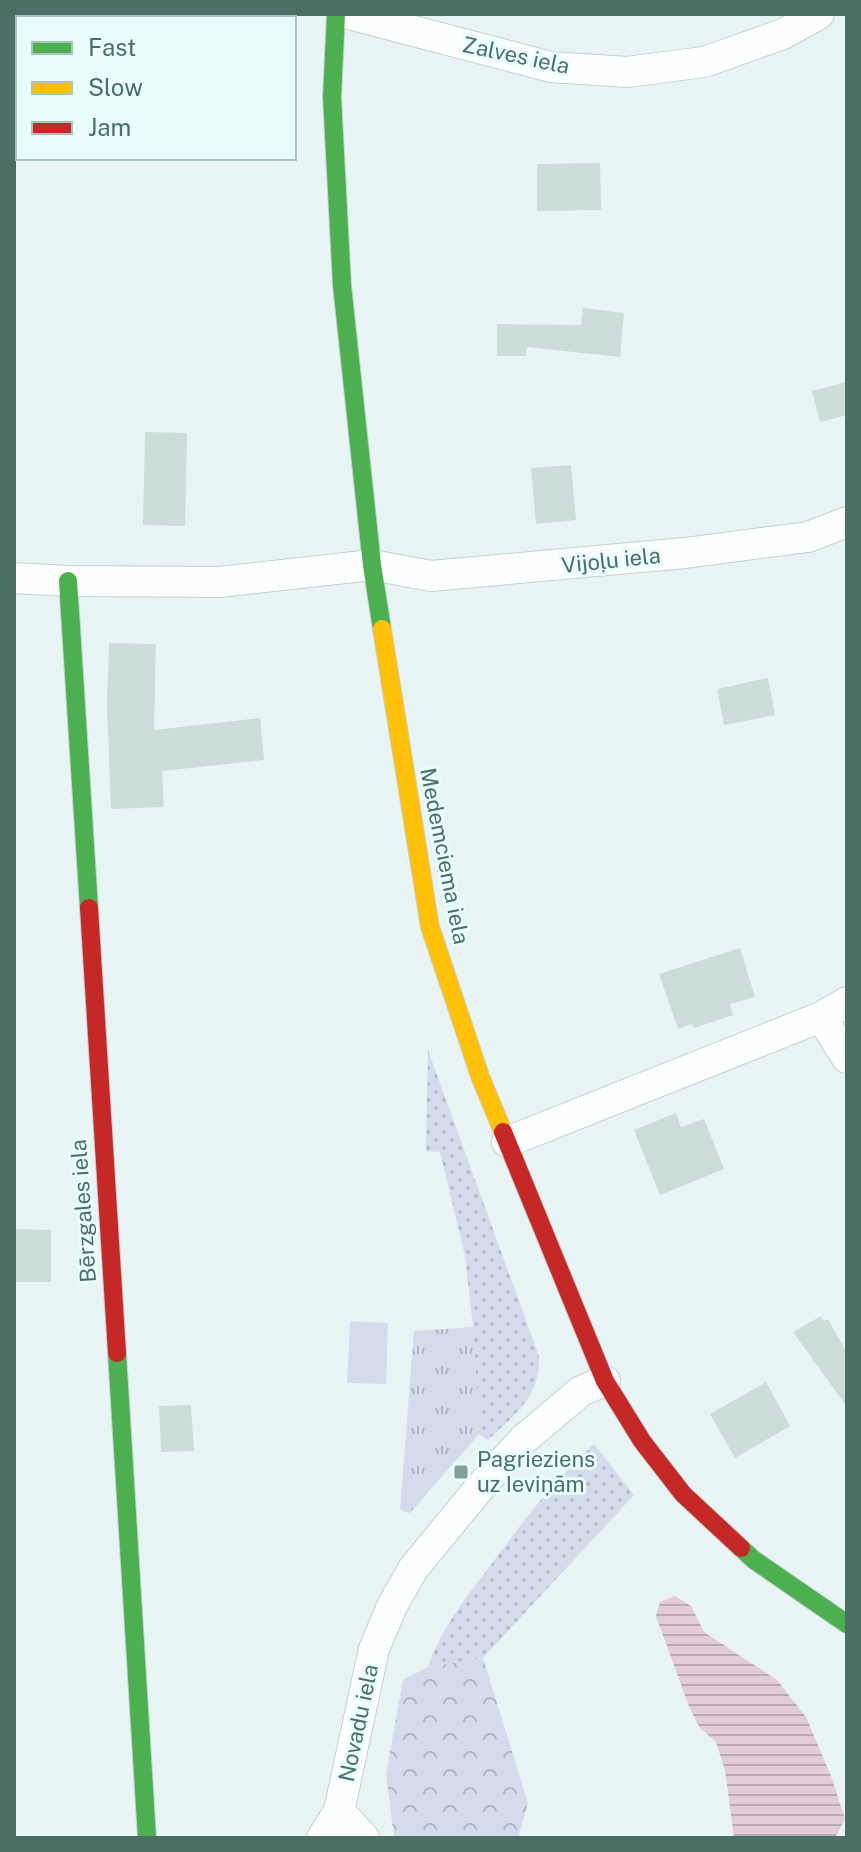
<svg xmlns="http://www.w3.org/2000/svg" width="861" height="1852" viewBox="0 0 861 1852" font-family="'Public Sans',sans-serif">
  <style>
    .grass { fill: url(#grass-dots) }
    .forest { fill: url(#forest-crowns) }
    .park { fill: url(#park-tufts) }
    .garden { fill: #d4dbec }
    .water { fill: url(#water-rules) }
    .building { fill: #cdddda }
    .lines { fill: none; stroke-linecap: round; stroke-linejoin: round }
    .street-casing { stroke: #c5d2d0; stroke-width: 32 }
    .fast-casing { stroke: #c4d2d0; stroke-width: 20 }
    .slow-casing { stroke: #c4d2d0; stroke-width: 20 }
    .jam-casing { stroke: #c4d2d0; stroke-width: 20 }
    .street { stroke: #fcfefd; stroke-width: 30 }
    .fast { stroke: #4caf50; stroke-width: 18 }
    .slow { stroke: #ffc107; stroke-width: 18 }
    .jam { stroke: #c62828; stroke-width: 18 }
    .poi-dot { fill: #829e96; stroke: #e8fdfc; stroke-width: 3 }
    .labels { text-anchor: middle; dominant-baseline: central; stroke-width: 6; stroke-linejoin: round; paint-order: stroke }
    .street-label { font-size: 22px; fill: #4b6f64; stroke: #e8fdfc }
    .poi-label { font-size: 22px; fill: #4b6f64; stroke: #e8fdfc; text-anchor: start }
  </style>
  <defs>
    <pattern id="grass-dots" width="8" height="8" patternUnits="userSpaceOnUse" patternTransform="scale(2)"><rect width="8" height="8" fill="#d4dbec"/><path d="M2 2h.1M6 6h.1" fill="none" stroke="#aeb6c3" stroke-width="1.8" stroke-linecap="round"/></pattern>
    <pattern id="forest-crowns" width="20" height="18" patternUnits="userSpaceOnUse" patternTransform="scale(2)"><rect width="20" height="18" fill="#d4dbec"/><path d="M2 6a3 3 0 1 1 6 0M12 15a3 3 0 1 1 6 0" fill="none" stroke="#aeb6c3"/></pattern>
    <pattern id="park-tufts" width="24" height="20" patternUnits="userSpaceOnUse" patternTransform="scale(2)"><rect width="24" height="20" fill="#d4dbec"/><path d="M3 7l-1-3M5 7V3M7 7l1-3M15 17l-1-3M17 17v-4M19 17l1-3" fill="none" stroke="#aeb6c3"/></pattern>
    <pattern id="water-rules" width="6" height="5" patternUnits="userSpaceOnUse" patternTransform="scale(2)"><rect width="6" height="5" fill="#e3cbd9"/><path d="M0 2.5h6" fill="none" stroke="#baa9b4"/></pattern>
  </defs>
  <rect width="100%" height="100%" fill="#e8f5f4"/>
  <!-- grass -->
  <path class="grass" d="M 428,1050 L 539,1356 C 540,1398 517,1412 488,1440 L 479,1434 L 473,1327 L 465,1256 L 440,1152 L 426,1151 Z
    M 594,1444 L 634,1495 L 483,1658 L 428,1667 C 441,1628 468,1595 493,1562 C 524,1520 555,1479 594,1444 Z"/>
  <!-- forest -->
  <path class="forest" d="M 483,1658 L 528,1803 L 518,1838 L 394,1838 L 386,1774 L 403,1680 L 428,1667 Z"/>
  <!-- park -->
  <path class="park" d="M 473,1327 L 479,1434 L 410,1513 L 400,1510 L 414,1331 Z"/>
  <!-- garden -->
  <path class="garden" d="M 350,1321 L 388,1323 L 386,1384 L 347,1383 Z"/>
  <!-- water -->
  <path class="water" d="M 675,1596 L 691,1606 L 704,1632 L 777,1680 L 806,1717 L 831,1776 L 845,1819 L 835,1838 L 734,1838 L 725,1770 L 716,1742 L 700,1728 L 690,1709 L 656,1616 L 660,1602 Z"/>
  <!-- building -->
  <path class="building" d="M 600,163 L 601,210 L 537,211 L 537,164 Z
    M 583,308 L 624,313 L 620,357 L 527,347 L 526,356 L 497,356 L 497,324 L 581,325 Z
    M 847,382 L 847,415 L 820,422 L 812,391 Z
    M 145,432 L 187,433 L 185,526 L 143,525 Z
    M 571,465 L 576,520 L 536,524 L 531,468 Z
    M 109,643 L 156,644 L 154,730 L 260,718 L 264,760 L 162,771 L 164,807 L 111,809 L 107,705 Z
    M 768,678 L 775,715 L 724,725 L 717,689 Z
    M 740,948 L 755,997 L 730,1004 L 733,1015 L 694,1028 L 692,1024 L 678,1029 L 659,974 Z
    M 676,1113 L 681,1127 L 704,1119 L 724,1169 L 660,1195 L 634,1130 Z
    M 14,1229 L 51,1230 L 51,1282 L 14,1282 Z
    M 821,1316 L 824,1321 L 828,1319 L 847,1353 L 847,1407 L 793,1332 Z
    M 766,1382 L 790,1426 L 735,1458 L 710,1414 Z
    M 191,1405 L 194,1451 L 161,1452 L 159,1406 Z"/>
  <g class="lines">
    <!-- street casing -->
    <g class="street-casing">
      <path id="street" d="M 349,14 L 551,67 L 627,72 L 704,62 L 783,34 L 819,14
        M 14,578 L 68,581 L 219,582 L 372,565 L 431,576 L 685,553 L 808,537 L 847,522
        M 821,1017 L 847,1058
        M 507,1142 L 821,1017 L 847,1002
        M 339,1811 L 364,1838
        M 322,1838 L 339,1811 L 374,1649 L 392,1606 L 413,1569 L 481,1486 L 523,1440 L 581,1391 L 605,1381"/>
    </g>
    <!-- fast casing -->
    <g class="fast-casing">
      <path id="fast" d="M 336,14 L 332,97 L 342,285 L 372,565 L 382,629
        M 68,581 L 89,908
        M 117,1353 L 147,1838
        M 741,1548 L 754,1560 L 847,1624"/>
    </g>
    <!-- slow casing -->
    <g class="slow-casing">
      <path id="slow" d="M 382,629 L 430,927 L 480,1076 L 503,1132"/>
    </g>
    <!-- jam casing -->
    <g class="jam-casing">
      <path id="jam" d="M 89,908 L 117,1353
        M 503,1132 L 605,1381 L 642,1441 L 683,1494 L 741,1548"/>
    </g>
    <!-- street -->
    <use href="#street" class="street"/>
    <!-- fast -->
    <use href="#fast" class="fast"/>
    <!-- slow -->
    <use href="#slow" class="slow"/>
    <!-- jam -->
    <use href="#jam" class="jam"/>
  </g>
  <!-- markers -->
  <rect class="poi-dot" x="453" y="1464" width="16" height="16" rx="4"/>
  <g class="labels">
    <!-- street labels -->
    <g class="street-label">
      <text transform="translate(516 55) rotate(12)">Zalves iela</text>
      <text transform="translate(611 560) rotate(-6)">Vijoļu iela</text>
      <text transform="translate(445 856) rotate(79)">Medemciema iela</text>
      <text transform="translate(83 1211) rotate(-94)">Bērzgales iela</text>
      <text transform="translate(358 1723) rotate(-78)">Novadu iela</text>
    </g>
    <!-- poi labels -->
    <g class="poi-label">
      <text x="477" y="1459">Pagrieziens<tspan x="477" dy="25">uz Ieviņām</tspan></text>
    </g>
  </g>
  <!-- border -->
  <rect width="861" height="1852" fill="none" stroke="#4b6f64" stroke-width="32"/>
  <!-- legend -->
  <rect x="16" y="16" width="280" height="144" fill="#e8fdfc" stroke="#a9c4bf" stroke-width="2"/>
  <rect x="32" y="42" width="40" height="12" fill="#4caf50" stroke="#a9c4bf" stroke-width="2"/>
  <text x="88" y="56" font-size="24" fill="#4b6f64">Fast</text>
  <rect x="32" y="82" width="40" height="12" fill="#ffc107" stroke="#a9c4bf" stroke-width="2"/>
  <text x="88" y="96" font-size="24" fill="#4b6f64">Slow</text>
  <rect x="32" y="122" width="40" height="12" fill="#c62828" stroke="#a9c4bf" stroke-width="2"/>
  <text x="88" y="136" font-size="24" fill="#4b6f64">Jam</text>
</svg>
